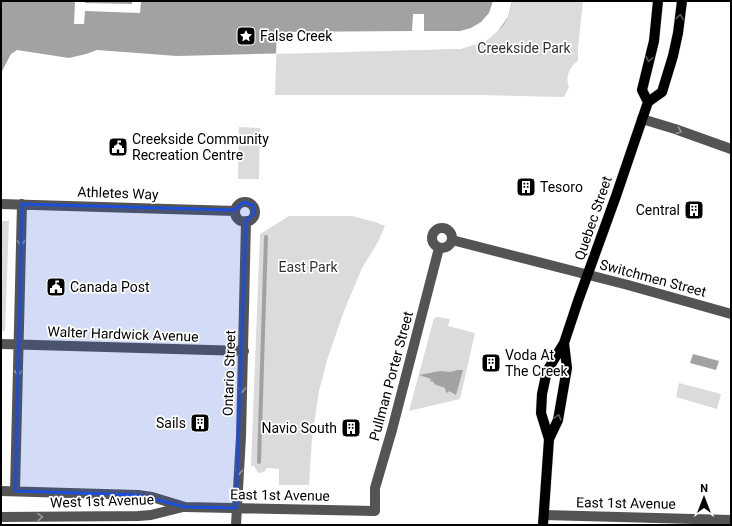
<svg xmlns="http://www.w3.org/2000/svg" width="732" height="526" viewBox="0 0 732 526" font-family="Roboto,sans-serif">
  <style>
    .green { fill: #dbdbdb }
    .water { fill: #a2a2a2 }
    .pier { fill: #fff }
    .lines { fill: none; stroke-linecap: round; stroke-linejoin: round }
    .stream { stroke: #a2a2a2; stroke-width: 4 }
    .major-casing { stroke: #dbdbdb; stroke-width: 11 }
    .minor { stroke: #545454; stroke-width: 10 }
    .major { stroke: #000; stroke-width: 10 }
    .oneway { stroke: #595959 }
    .oneway2 { stroke: #989898 }
    .marked { fill: #1d4ed8; fill-opacity: 0.2; stroke: #1d4ed8; stroke-width: 3; stroke-linejoin: round }
    .labels { text-anchor: middle; dominant-baseline: central; stroke-width: 3.5; stroke-linejoin: round; paint-order: stroke }
    .poi-label { font-size: 14px; fill: #000; stroke: #fff; text-anchor: start }
    .park-label { font-size: 14px; fill: #323232; stroke: #fff }
    .street-label { font-size: 14px; fill: #000; stroke: #fff }
  </style>
  <rect width="100%" height="100%" fill="#fff"/>
  <!-- green -->
  <path class="green" d="M 493,1 L 583,1 L 578,48 L 578,61 C 569,67 565,77 569,87 L 564,97 L 479,95 L 275,95 L 277,32 Z
    M 239,127 L 260,128 L 259,179 L 238,179 Z
    M 289,216 L 352,216 L 375,222 L 385,226 L 378,242 L 362,268 L 344,311 L 328,357 L 319,391 L 312,438 L 309,485 L 279,485 L 279,469 L 267,468 L 264,472 L 258,473 L 254,466 L 251,466 L 260,234 Z
    M 1,221 L 9,221 L 5,331 L 1,331 Z
    M 438,317 L 450,319 L 448,326 L 475,333 L 460,399 L 409,411 L 434,318 Z
    M 679,383 L 721,394 L 717,409 L 676,397 Z"/>
  <!-- water -->
  <path class="water" d="M 1,1 L 512,1 C 511,6 510,12 508,17 C 499,37 481,42 462,49 L 177,56 L 97,50 L 86,54 L 69,58 L 17,50 L 11,54 L 1,73 Z
    M 693,354 L 719,361 L 716,370 L 690,363 Z
    M 458,370 L 463,370 L 456,395 L 449,391 L 448,393 L 446,392 L 445,388 L 434,384 L 434,382 L 430,381 L 431,379 L 419,375 L 440,371 L 450,372 Z"/>
  <!-- pier -->
  <path class="pier" d="M 75,1 L 85,1 L 85,3 L 132,4 L 132,1 L 141,1 L 140,13 L 85,11 L 84,24 L 74,24 Z
    M 493,1 L 512,1 L 508,17 L 498,31 L 486,41 L 462,49 L 276,54 L 277,32 L 412,31 L 413,14 L 424,14 L 424,31 L 460,31 L 471,28 L 481,22 L 489,13 Z"/>
  <g class="lines">
    <!-- stream -->
    <path class="stream" d="M 259,462 L 266,237"/>
    <!-- major casing -->
    <g class="major-casing">
      <path id="major" d="M 648,102 L 642,90 L 654,41 L 658,1
        M 549,439 L 558,420 L 567,368 L 564,343
        M 543,525 L 549,439 L 541,413 L 542,394 L 547,371 L 564,343 L 578,301 L 616,196 L 648,102 L 662,92 L 673,56 L 678,33 L 682,1"/>
    </g>
    <!-- minor -->
    <path class="minor" d="M 642,119 L 675,129 L 731,149
      M235 212a10 10 0 1 1 20 0a10 10 0 1 1-20 0Z
      M 1,204 L 235,211
      M432 238a10 10 0 1 1 20 0a10 10 0 1 1-20 0Z
      M 452,240 L 628,285 L 731,314
      M 1,344 L 244,351
      M 1,491 L 138,495 L 152,497 L 185,507 L 375,511 L 375,488 L 392,430 L 439,248
      M 15,491 L 22,204
      M 544,515 L 731,520
      M 1,517 L 138,516 L 151,515 L 183,507
      M 236,525 L 241,436 L 246,221"/>
    <!-- major -->
    <use href="#major" class="major"/>
  </g>
  <!-- one-way arrows -->
  <defs><path id="oneway-chevron" d="M-2-3.5L2.5 0L-2 3.5" fill="none" stroke-width="1.6" stroke-linecap="round" stroke-linejoin="round"/></defs>
  <g class="oneway">
    <use href="#oneway-chevron" transform="translate(680 17) rotate(-83)"/>
    <use href="#oneway-chevron" transform="translate(649 59) rotate(103)"/>
    <use href="#oneway-chevron" transform="translate(558 417) rotate(-75)"/>
  </g>
  <g class="oneway2">
    <use href="#oneway-chevron" transform="translate(679 131) rotate(19)"/>
    <use href="#oneway-chevron" transform="translate(21 243) rotate(92)"/>
    <use href="#oneway-chevron" transform="translate(18 373) rotate(91)"/>
    <use href="#oneway-chevron" transform="translate(242 390) rotate(92)"/>
    <use href="#oneway-chevron" transform="translate(239 472) rotate(93)"/>
    <use href="#oneway-chevron" transform="translate(40 517) rotate(-2)"/>
  </g>
  <!-- marked area -->
  <path class="marked" d="M 244,202 L 253,205 L 255,212 L 246,222 L 236,508 L 185,507 L 138,495 L 15,491 L 22,204 L 234,210 Z"/>
  <!-- icons -->
  <defs>
    <g id="sight-square" transform="scale(1)"><rect x="-9" y="-9" width="18" height="18" rx="4" fill="#000" stroke="#fff"/><path d="M0-6L1.8-2.2L6-1.7L2.9 1.2L3.7 5.4L0 3.3L-3.7 5.4L-2.9 1.2L-6-1.7L-1.8-2.2Z" fill="#fff"/></g>
    <g id="civic-square" transform="scale(1)"><rect x="-9" y="-9" width="18" height="18" rx="4" fill="#000" stroke="#fff"/><path d="M-.6-6.5H3V-4.5H.6V-3L4-1V1h2V6H-6V1h2V-1L-.6-3ZM-1.2 2.5V6h2.4V2.5Z" fill="#fff"/></g>
    <g id="building-square" transform="scale(1)"><rect x="-9" y="-9" width="18" height="18" rx="4" fill="#000" stroke="#fff"/><path d="M-4-6H4V6H1V3H-1V6H-4ZM-2.5-4.3h1.7v1.8h-1.7ZM.8-4.3h1.7v1.8H.8ZM-2.5-1h1.7V.8h-1.7ZM.8-1h1.7V.8H.8Z" fill="#fff"/></g>
  </defs>
  <g fill-rule="evenodd">
    <use href="#sight-square" x="246" y="36"/>
    <use href="#civic-square" x="118" y="147"/>
    <use href="#building-square" x="526" y="187"/>
    <use href="#building-square" x="694" y="210"/>
    <use href="#civic-square" x="56" y="287"/>
    <use href="#building-square" x="491" y="363"/>
    <use href="#building-square" x="200" y="423"/>
    <use href="#building-square" x="351" y="428"/>
  </g>
  <g class="labels">
    <!-- poi labels -->
    <g class="poi-label">
      <text x="260" y="36">False Creek</text>
      <text x="132" y="139">Creekside Community<tspan x="132" dy="16">Recreation Centre</tspan></text>
      <text x="540" y="187">Tesoro</text>
      <text x="680" y="210" text-anchor="end">Central</text>
      <text x="70" y="287">Canada Post</text>
      <text x="505" y="355">Voda At<tspan x="505" dy="16">The Creek</tspan></text>
      <text x="186" y="423" text-anchor="end">Sails</text>
      <text x="337" y="428" text-anchor="end">Navio South</text>
    </g>
    <!-- park labels -->
    <g class="park-label">
      <text x="524" y="48">Creekside Park</text>
      <text x="308" y="267">East Park</text>
    </g>
    <!-- street labels -->
    <g class="street-label">
      <text transform="translate(118 193) rotate(2)">Athletes Way</text>
      <text transform="translate(593 218) rotate(-71)">Quebec Street</text>
      <text transform="translate(653 278) rotate(15)">Switchmen Street</text>
      <text transform="translate(123 334) rotate(2)">Walter Hardwick Avenue</text>
      <text transform="translate(229 373) rotate(-88)">Ontario Street</text>
      <text transform="translate(391 376) rotate(-75)">Pullman Porter Street</text>
      <text transform="translate(280 495) rotate(1)">East 1st Avenue</text>
      <text transform="translate(102 501) rotate(-2)">West 1st Avenue</text>
      <text transform="translate(626 503) rotate(1)">East 1st Avenue</text>
    </g>
  </g>
  <!-- border -->
  <rect width="732" height="526" fill="none" stroke="#000000" stroke-width="4"/>
  <!-- north arrow -->
  <g transform="translate(704 498)" stroke="#ffffff" stroke-width="3" paint-order="stroke">
  <path d="M0-3L7 15L0 10L-7 15Z" fill="#000000"/>
  <text y="-6" font-size="11" font-weight="bold" text-anchor="middle" fill="#000000">N</text>
  </g>
</svg>
